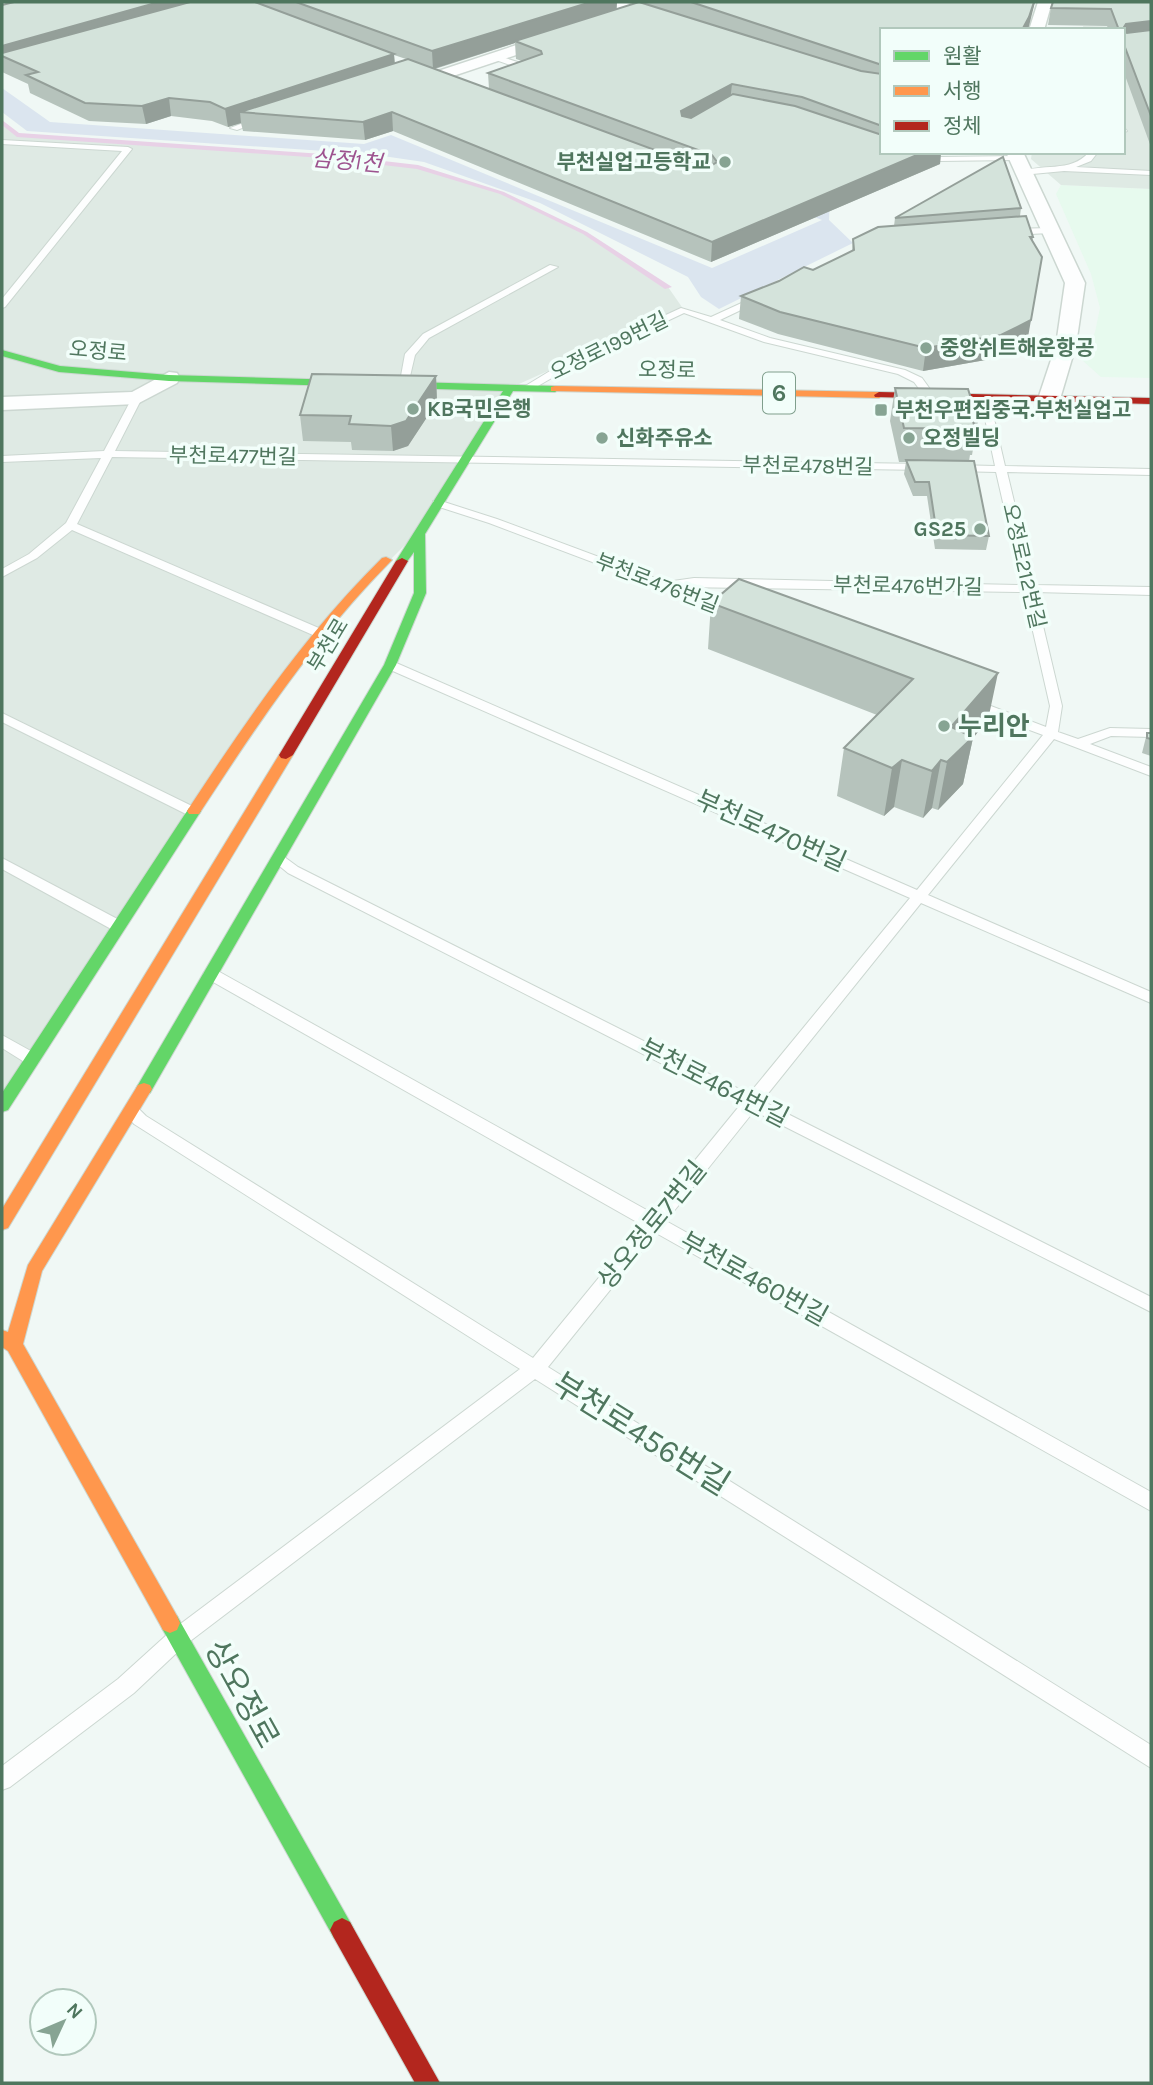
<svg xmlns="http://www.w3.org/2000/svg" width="1153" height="2085" viewBox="0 0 1153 2085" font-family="Karla,'Noto Sans KR',sans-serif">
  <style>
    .commercial { fill: #e7faee }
    .industrial { fill: #dfeae4 }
    .green { fill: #dbe5ef }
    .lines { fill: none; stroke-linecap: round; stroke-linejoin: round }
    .stream { fill: #e8d1e6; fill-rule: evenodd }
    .lane-casing { stroke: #ccd7d1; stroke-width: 2 }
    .street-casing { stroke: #ccd7d1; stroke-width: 3 }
    .fast-casing { stroke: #ccd7d1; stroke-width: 2 }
    .slow-casing { stroke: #ccd7d1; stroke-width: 2 }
    .jam-casing { stroke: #ccd7d1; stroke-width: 2 }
    .lane { fill: #fdfefe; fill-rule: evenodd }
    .street { fill: #fdfefe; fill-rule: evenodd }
    .fast { fill: #63d668; fill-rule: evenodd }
    .slow { fill: #ff974d; fill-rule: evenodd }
    .jam { fill: #b3261e; fill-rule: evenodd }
    .wall { fill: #b6c3bc; fill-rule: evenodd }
    .shaded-wall { fill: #949f99 }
    .building { fill: #d4e3db; stroke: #949f99; stroke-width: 2 }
    .poi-dot { fill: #87a493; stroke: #f2fefa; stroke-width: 2.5 }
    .labels { text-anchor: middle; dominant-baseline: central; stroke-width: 7; stroke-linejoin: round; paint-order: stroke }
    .far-poi-label { font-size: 21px; font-weight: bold; fill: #4f765e; stroke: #f2fefa; text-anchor: start }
    .far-street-label { font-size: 21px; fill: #4f765e; stroke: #f2fefa }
    .far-water-label { font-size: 23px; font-style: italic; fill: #9d538f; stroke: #f2fefa }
    .shield { fill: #f2fefa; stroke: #809f8d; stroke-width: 2 }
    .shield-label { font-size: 24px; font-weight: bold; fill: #4f765e }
    .poi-label { font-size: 26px; font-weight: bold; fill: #4f765e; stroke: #f2fefa; text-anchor: start }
    .street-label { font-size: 26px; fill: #4f765e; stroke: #f2fefa }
    .near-street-label { font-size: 32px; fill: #4f765e; stroke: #f2fefa }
  </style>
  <rect width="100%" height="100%" fill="#f0f8f5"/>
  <!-- commercial -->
  <path class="commercial" d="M 1061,185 L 1151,189 L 1151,378 L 1101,377 L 1082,360 L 1095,332 L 1100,308 L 1091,274 L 1056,194 Z"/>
  <!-- industrial -->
  <path class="industrial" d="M 1083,26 L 1151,27 L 1151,189 L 1061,185 L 1031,159 L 1032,152 L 1123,152 L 1123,30 L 1084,30 Z
    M 2,124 L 17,135 L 323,156 L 418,167 L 502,193 L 585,233 L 668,287 L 684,310 L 510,388 L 419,531 L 317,633 L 193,812 L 2,1106 Z"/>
  <!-- green -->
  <path class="green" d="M 2,88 L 50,122 L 364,144 L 391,135 L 712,268 L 822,220 L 732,185 L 830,194 L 829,220 L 853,243 L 719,309 L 701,297 L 688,277 L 540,203 L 424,162 L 369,154 L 27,131 L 2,112 Z"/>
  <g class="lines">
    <!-- stream -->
    <path class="stream" d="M 2,120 L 19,133 L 323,154 L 418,165 L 504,192 L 587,232 L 672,287 L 665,289 L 583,234 L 500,194 L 417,169 L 323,158 L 17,137 L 2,125 Z"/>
    <!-- lane casing -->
    <g class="lane-casing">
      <path id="lane" d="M 496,55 L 539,69 L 540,71 L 533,73 L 493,59 Z
        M 259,117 L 266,119 L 237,130 L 230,128 Z
        M 1123,126 L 1127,131 L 1123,133 Z
        M 2,140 L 128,147 L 132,149 L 5,307 L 2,308 L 2,299 L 122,151 L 2,144 Z
        M 883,152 L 939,157 L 1016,156 L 1020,158 L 1016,160 L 939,161 Z
        M 1089,152 L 1098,152 L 1091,161 L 1076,167 L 1151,171 L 1151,175 L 1064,171 L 1022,175 L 1018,173 C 1040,162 1071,174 1089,152 Z
        M 1053,228 L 1053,232 L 1050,233 L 1010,235 L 1006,232 L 1010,229 Z
        M 550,265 L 558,267 L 429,338 L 415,355 L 408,385 L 399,387 L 405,354 L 423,334 Z
        M 759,295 L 762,296 L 762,300 L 720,320 L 770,338 L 905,370 L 922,378 L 935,396 L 926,398 L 914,382 L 898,374 L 764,342 L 684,313 L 576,364 L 531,390 L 522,388 L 568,360 L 681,308 L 711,317 Z
        M 137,395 L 142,398 L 115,451 L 925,464 L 930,467 L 925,470 L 112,457 L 77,524 L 321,629 L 321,635 L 313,635 L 72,530 L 37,558 L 2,577 L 2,569 L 29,554 L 66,523 L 101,458 L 2,462 L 2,456 L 104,451 L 132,398 Z
        M 980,395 L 989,397 L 1005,466 L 1151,469 L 1151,475 L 1007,472 L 1034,585 L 1151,587 L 1151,595 L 1035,592 L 1062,706 L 1058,732 L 1078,739 L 1110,728 L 1151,729 L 1151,737 L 1111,736 L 1090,744 L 1151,767 L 1151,776 L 1054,739 L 928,895 L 1151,992 L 1151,1003 L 921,903 L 762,1101 L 1151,1297 L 1151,1312 L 754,1111 L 666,1221 L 1151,1492 L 1151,1511 L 656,1233 L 548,1367 L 1151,1745 L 1151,1768 L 535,1379 L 185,1645 L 134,1693 L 10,1787 L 2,1790 L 2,1766 L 118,1679 L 171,1631 L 520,1369 L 134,1124 L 123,1111 L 125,1107 L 137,1107 L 146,1116 L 533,1358 L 642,1225 L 206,978 L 203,974 L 206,970 L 216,970 L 652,1213 L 741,1104 L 288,873 L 271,859 L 273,856 L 283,856 L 298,867 L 749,1094 L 910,898 L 386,668 L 386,662 L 394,662 L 917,890 L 1043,735 L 965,706 L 965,700 L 975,700 L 1046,727 L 1050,706 L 1024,592 L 679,587 L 734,607 L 734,613 L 730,614 L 489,523 L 433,505 L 433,501 L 441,501 L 497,519 L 666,582 L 694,578 L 1022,585 L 996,472 L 954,471 L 949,468 L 954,465 L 995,466 Z
        M 2,713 L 198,809 L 200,812 L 198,815 L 188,815 L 2,722 Z
        M 2,858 L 123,922 L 125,926 L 118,931 L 113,930 L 2,869 Z
        M 2,1035 L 38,1055 L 40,1059 L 38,1063 L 26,1063 L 2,1048 Z"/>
    </g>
    <!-- street casing -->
    <g class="street-casing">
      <path id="street" d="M 603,2 L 624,2 L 673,17 L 675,20 L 668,24 L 605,5 Z
        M 1038,2 L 1052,2 L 1044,30 L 1029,30 Z
        M 559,31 L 567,36 L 564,39 L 432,83 L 424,78 L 426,75 Z
        M 1006,152 L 1023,152 L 1085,283 L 1076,345 L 1060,399 L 1057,404 L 1041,404 L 1038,399 L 1056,345 L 1065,283 Z
        M 169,372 L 177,373 L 180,378 L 177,383 L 137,404 L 2,410 L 2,397 L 132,392 Z"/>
    </g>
    <!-- fast casing -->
    <g class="fast-casing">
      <path id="fast" d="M 2,350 L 60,366 L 169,375 L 555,386 L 560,389 L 555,392 L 513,391 L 425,534 L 426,593 L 396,665 L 150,1093 L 138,1093 L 136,1089 L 138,1085 L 384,665 L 414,593 L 414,552 L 406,563 L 402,564 L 396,561 L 503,391 L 169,381 L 59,372 L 2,356 Z
        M 194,807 L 201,811 L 8,1110 L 2,1112 L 2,1093 L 189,808 Z
        M 170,1613 L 177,1616 L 350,1922 L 354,1930 L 350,1938 L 342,1942 L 334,1938 L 163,1630 L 160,1623 L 163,1616 Z"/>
    </g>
    <!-- slow casing -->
    <g class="slow-casing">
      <path id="slow" d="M 555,386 L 879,392 L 884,395 L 879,398 L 551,391 L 551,387 Z
        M 386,557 L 392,560 L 390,562 C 315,638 257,725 199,814 L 189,814 L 187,811 C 246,721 306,633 382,558 Z
        M 286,751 L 293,755 L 8,1228 L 2,1230 L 2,1209 L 279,755 Z
        M 144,1083 L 150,1085 L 152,1089 L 42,1271 L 23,1344 L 177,1616 L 180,1623 L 177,1630 L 170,1633 L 163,1630 L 8,1351 L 2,1347 L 2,1330 L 8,1332 L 28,1265 L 138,1085 Z"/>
    </g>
    <!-- jam casing -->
    <g class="jam-casing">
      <path id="jam" d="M 879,392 L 1151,398 L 1151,404 L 875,397 L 874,395 Z
        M 402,558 L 408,561 L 293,755 L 286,759 L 281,758 L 279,755 L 396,561 Z
        M 342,1918 L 350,1922 L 440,2083 L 415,2083 L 334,1938 L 330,1930 L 334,1922 Z"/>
    </g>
    <!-- lane -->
    <use href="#lane" class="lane"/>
    <!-- street -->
    <use href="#street" class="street"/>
    <!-- fast -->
    <use href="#fast" class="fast"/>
    <!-- slow -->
    <use href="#slow" class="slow"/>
    <!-- jam -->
    <use href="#jam" class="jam"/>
  </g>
  <!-- wall -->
  <path class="wall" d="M 14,2 L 617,2 L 617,9 L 638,2 L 635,2 L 1035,2 L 882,30 L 882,152 L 966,152 L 962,154 L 941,153 L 940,164 L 711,262 L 393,131 L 365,140 L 243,131 L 241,123 L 228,127 L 212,121 L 171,116 L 146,124 L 89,121 L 30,93 L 28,84 L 2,72 L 2,5 ZM 515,43 L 516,59 L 522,61 L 488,73 L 489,89 L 435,69 ZM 394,55 L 406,59 L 395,63 Z
    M 1151,2 L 1151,147 L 1123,70 L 1123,30 L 1109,30 L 1107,26 L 1048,25 L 1051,8 Z
    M 1021,208 L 1020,216 L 1033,237 L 1027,343 L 997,358 L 923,371 L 778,334 L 739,319 L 741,296 L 813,270 L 852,251 L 853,239 L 894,226 L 895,218 Z
    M 436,376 L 437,402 L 408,446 L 393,451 L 352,450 L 351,442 L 303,441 L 300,415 Z
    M 895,388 L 978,421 L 972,455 L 970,455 L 969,461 L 989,536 L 986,550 L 935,549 L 927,496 L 913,496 L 904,474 L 906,462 L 899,462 L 890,421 Z
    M 739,579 L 988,720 L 973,738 L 963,784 L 938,810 L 932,808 L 923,818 L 894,807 L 884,816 L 837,796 L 844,748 L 877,715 L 708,649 L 711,603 Z
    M 1147,733 L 1151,733 L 1151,756 L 1142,753 Z"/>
  <!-- shaded-wall -->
  <path class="shaded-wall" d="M 159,2 L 222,2 L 2,56 L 2,46 Z
    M 591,2 L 617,2 L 616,11 L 515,41 L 515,43 L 433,69 L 432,51 Z
    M 1034,2 L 1035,2 L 1028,30 L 1022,30 Z
    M 1151,21 L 1151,36 L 1123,41 L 1124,27 L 1126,24 Z
    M 394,54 L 395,71 L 240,112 L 241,123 L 228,127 L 225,109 Z
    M 732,84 L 730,102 L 681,130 L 681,111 Z
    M 169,98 L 171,116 L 146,124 L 142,106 Z
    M 392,112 L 393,131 L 365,140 L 363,122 Z
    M 924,152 L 941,152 L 940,164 L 711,262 L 712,242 Z
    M 1031,320 L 1027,343 L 997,358 L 923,371 L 926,348 Z
    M 436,376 L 437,402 L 408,446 L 393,451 L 391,426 Z
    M 998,673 L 988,720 L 973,738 L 963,784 L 938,810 L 947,762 L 951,727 Z
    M 902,760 L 894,807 L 884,816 L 892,768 Z
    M 941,760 L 932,808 L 923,818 L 932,771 Z"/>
  <!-- building -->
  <path class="building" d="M 14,2 L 159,2 L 2,46 L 2,5 Z
    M 190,2 L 255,2 L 394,54 L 225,109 L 210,102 L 169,98 L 142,106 L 85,103 L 26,75 L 38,72 L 2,56 L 2,53 Z
    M 296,2 L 591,2 L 432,51 Z
    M 639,2 L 861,71 L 882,74 L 882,126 L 802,97 L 732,84 L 681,111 L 682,116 L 691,118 L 733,94 L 795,106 L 882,135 L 882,152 L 924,152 L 712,242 L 392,112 L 363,122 L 240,112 L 408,59 L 706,169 L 717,162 L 712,155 L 488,73 L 542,54 L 541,51 L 515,41 Z
    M 691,2 L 1034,2 L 1029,17 L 1022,30 L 882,30 L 882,65 Z
    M 1053,2 L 1151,2 L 1151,21 L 1126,24 L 1124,27 L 1127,33 L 1151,30 L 1151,116 L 1123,42 L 1123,30 L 1119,30 L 1111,9 L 1051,8 Z
    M 1003,157 L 1021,208 L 895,218 Z
    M 1026,216 L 1033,237 L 1030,237 L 1042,257 L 1031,320 L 1001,335 L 926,348 L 780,312 L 741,296 L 779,281 L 804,267 L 813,270 L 854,250 L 853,239 L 878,227 Z
    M 312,374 L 436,376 L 406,421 L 391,426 L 349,424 L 351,416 L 300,415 Z
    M 895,388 L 968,389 L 978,421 L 973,421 L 975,429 L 904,428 Z
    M 906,460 L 974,461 L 989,536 L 937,535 L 929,482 L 915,482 Z
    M 739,579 L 998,673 L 951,727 L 973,737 L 947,762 L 941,760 L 932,771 L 902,760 L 892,768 L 844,748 L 913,679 L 711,603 Z
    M 1147,733 L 1151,733 L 1151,739 L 1147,738 Z"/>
  <!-- markers -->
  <g class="poi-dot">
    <circle cx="725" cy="162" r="7"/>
    <circle cx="926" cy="348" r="7"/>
    <circle cx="413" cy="409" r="7"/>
    <rect x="874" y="403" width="14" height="14" rx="3.5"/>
    <circle cx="602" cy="438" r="7"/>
    <circle cx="909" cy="438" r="7"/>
    <circle cx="980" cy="529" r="7"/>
    <circle cx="944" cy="726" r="7"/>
  </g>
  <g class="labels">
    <!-- far-poi labels -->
    <g class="far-poi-label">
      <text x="711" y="162" text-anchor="end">부천실업고등학교</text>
      <text x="940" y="348">중앙쉬트해운항공</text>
      <text x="427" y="409">KB국민은행</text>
      <text x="895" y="410">부천우편집중국.부천실업고</text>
      <text x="616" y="438">신화주유소</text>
      <text x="923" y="438">오정빌딩</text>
      <text x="966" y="529" text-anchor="end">GS25</text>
    </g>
    <!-- far-street labels -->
    <g class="far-street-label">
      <text transform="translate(609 346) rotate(-26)">오정로199번길</text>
      <text transform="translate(98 351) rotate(5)">오정로</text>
      <text transform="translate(667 370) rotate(1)">오정로</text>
      <text transform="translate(233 456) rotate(1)">부천로477번길</text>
      <text transform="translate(808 466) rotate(1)">부천로478번길</text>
      <text transform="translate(1024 566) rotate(77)">오정로212번길</text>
      <text transform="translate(657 583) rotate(21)">부천로476번길</text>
      <text transform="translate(908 586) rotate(1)">부천로476번가길</text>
      <text transform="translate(328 645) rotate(-59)">부천로</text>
    </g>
    <!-- far-water labels -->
    <g class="far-water-label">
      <text transform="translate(347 161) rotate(5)">삼정1천</text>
    </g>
    <!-- shield labels -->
    <rect class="shield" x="763" y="372.5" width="32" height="41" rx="5"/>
    <g class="shield-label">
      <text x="779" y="393">6</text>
    </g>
    <!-- poi labels -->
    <g class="poi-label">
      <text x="958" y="726">누리안</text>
    </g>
    <!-- street labels -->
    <g class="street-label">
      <text transform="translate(771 831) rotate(24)">부천로470번길</text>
      <text transform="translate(714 1083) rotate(27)">부천로464번길</text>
      <text transform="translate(652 1225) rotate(-51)">상오정로7번길</text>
      <text transform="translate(754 1279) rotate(29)">부천로460번길</text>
    </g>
    <!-- near-street labels -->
    <g class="near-street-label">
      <text transform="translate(641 1434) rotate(32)">부천로456번길</text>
      <text transform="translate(242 1694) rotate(61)">상오정로</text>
    </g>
  </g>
  <!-- border -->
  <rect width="1153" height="2085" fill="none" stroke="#4f765e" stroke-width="7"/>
  <!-- legend -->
  <rect x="880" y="28" width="245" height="126" fill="#f2fefa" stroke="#b1c8bc" stroke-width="2"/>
  <rect x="894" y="51" width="35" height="10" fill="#63d668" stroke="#b1c8bc" stroke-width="2"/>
  <text x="943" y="63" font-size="21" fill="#4f765e">원활</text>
  <rect x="894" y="86" width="35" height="10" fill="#ff974d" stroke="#b1c8bc" stroke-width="2"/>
  <text x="943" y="98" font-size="21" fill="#4f765e">서행</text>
  <rect x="894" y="121" width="35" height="10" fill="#b3261e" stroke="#b1c8bc" stroke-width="2"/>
  <text x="943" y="133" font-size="21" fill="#4f765e">정체</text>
  <!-- north arrow -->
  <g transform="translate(63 2022) rotate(46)"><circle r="33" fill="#f2fefa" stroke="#b1c8bc" stroke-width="2"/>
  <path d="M0-5L12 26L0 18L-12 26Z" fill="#87a493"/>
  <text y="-10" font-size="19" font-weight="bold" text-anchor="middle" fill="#4f765e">N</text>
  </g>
</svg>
